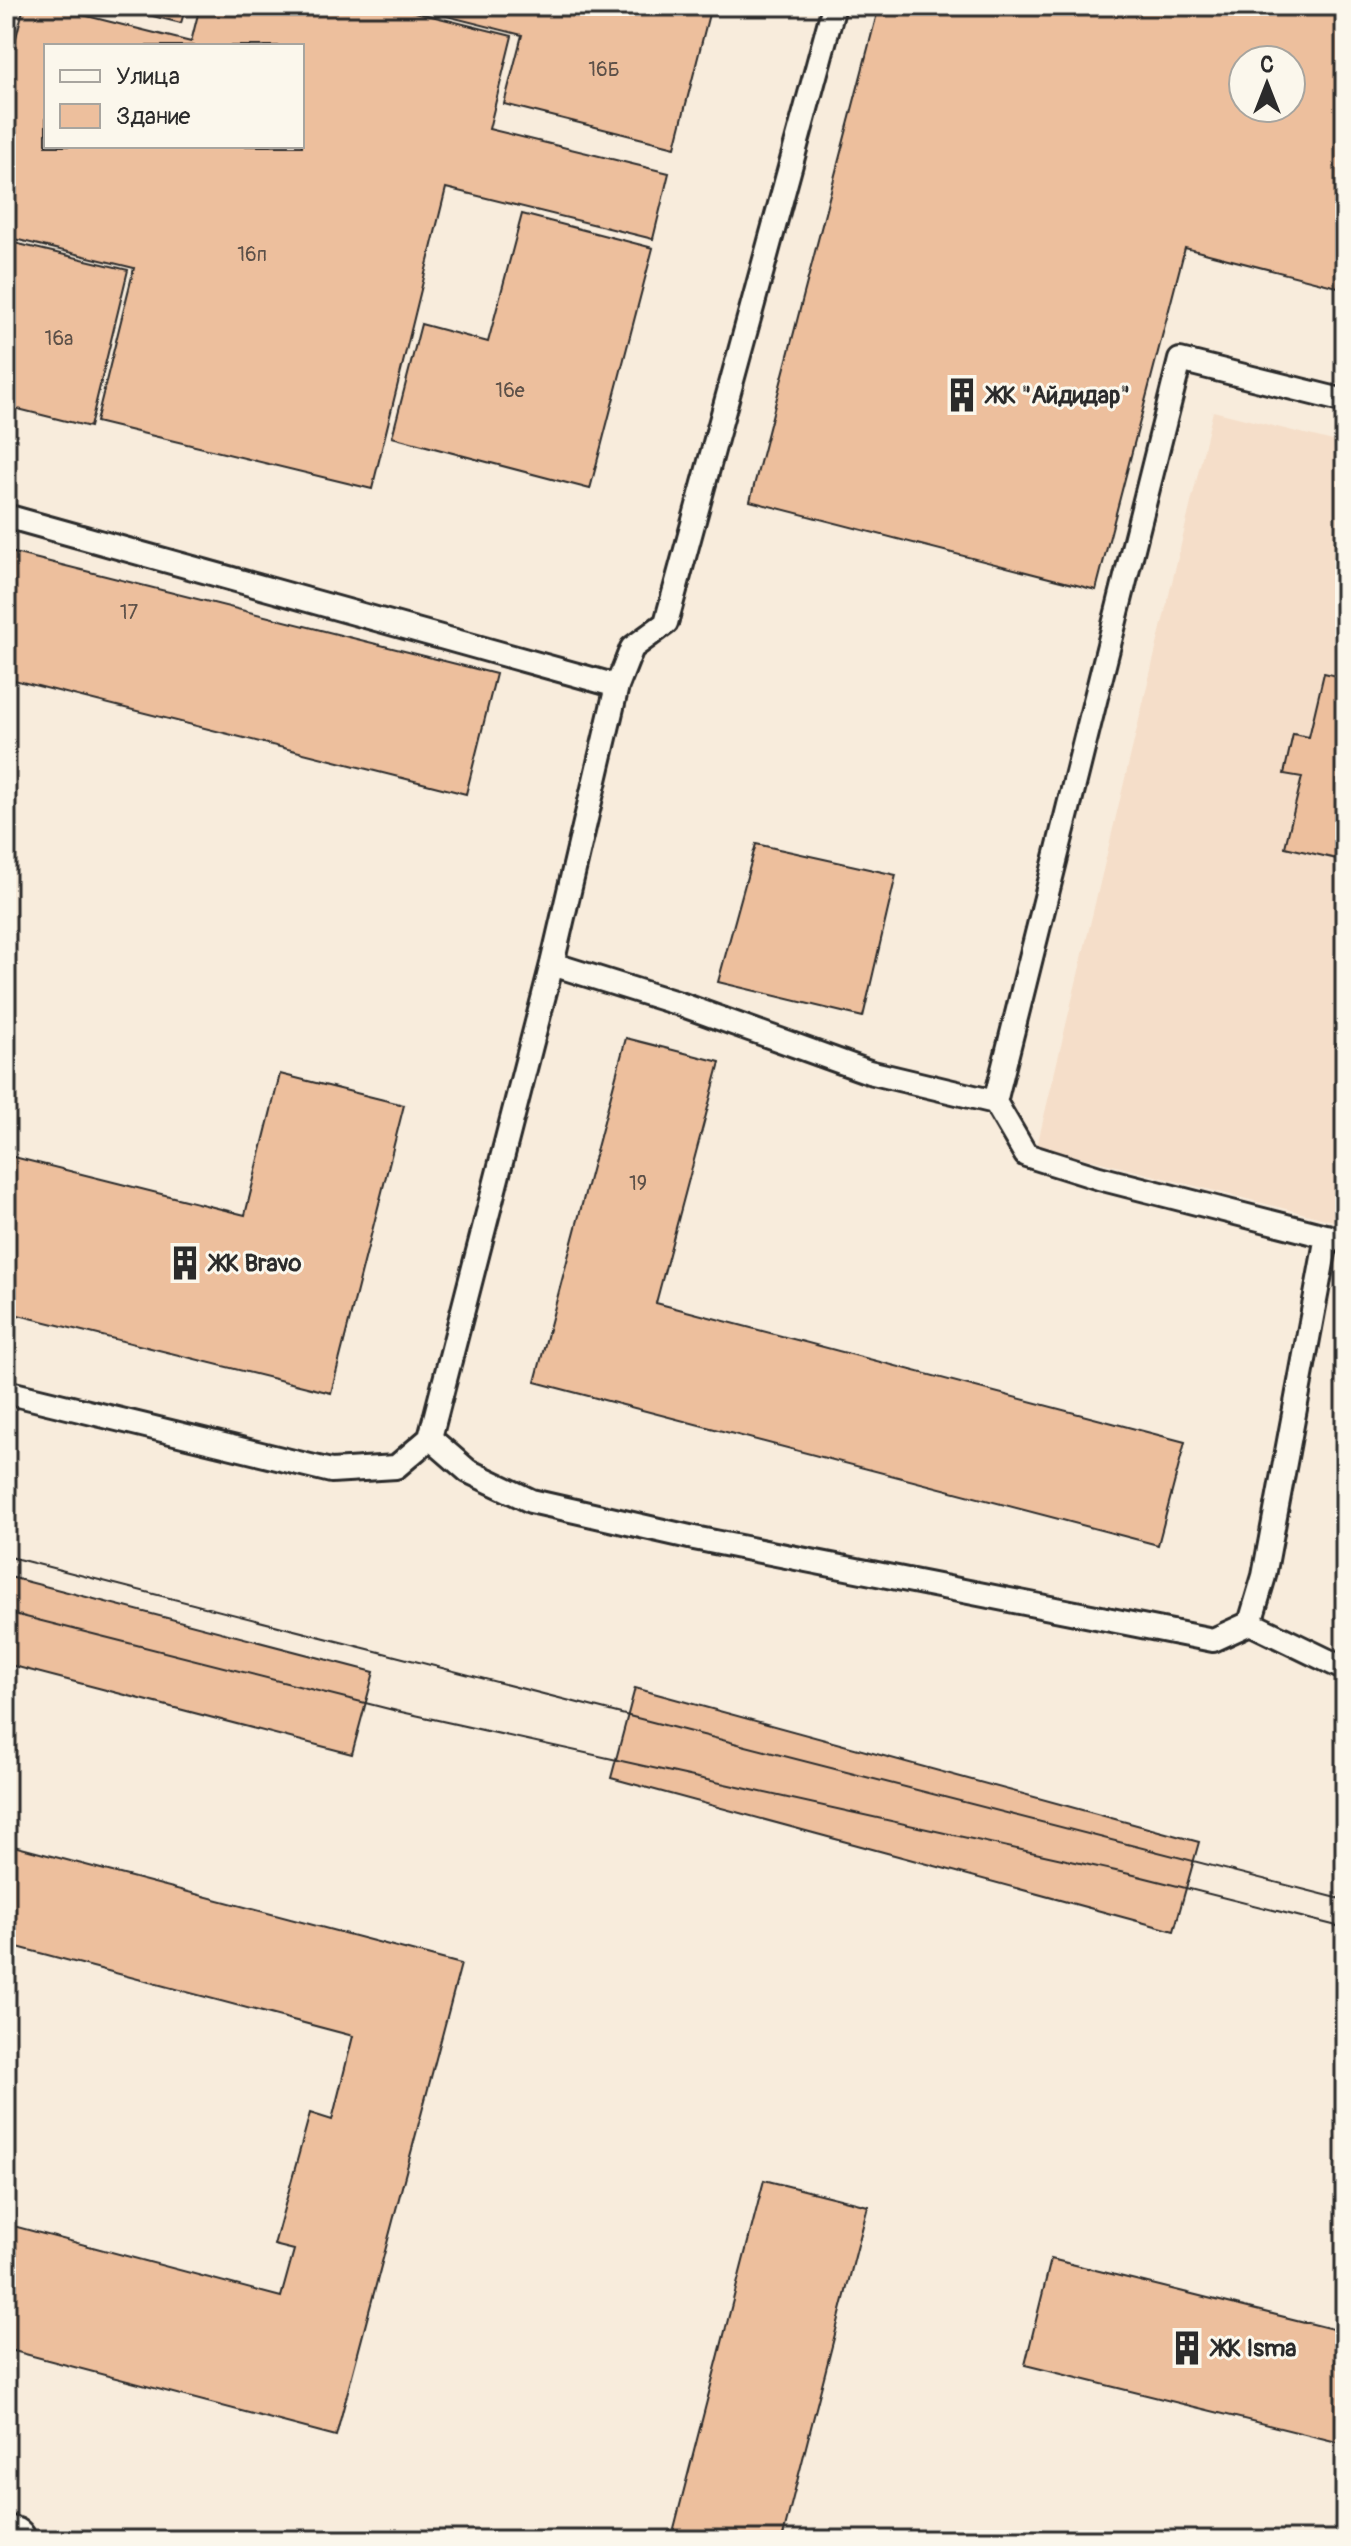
<svg xmlns="http://www.w3.org/2000/svg" width="1351" height="2546" viewBox="0 0 1351 2546" font-family="Pangolin,sans-serif">
  <style>
    .built { fill: #f5dec9 }
    .building { fill: #edbf9d; stroke: #2b2b2b; stroke-width: 2; fill-rule: evenodd }
    .lines { fill: none; stroke-linecap: round; stroke-linejoin: round }
    .lane-casing { stroke: #2b2b2b; stroke-width: 28 }
    .street-casing { stroke: #2b2b2b; stroke-width: 50 }
    .lane { stroke: #fbf7ec; stroke-width: 22 }
    .street { stroke: #fbf7ec; stroke-width: 44 }
    .tram { stroke: #2b2b2b; stroke-width: 2 }
    .labels { text-anchor: middle; dominant-baseline: central; stroke-width: 6; stroke-linejoin: round; paint-order: stroke }
    .number-label { font-size: 20px; fill: #5c5048 }
    .poi-label { font-size: 24px; font-weight: bold; fill: #2b2b2b; stroke: #fbf7ec; text-anchor: start }
  </style>
  <rect width="100%" height="100%" fill="#f8ecdc"/>
  <filter id="ink" filterUnits="userSpaceOnUse"><feTurbulence type="fractalNoise" baseFrequency=".0125" numOctaves="2"/><feDisplacementMap in="SourceGraphic" scale="16" xChannelSelector="R" yChannelSelector="G"/><feConvolveMatrix kernelMatrix="1 2 1 2 8 2 1 2 1" color-interpolation-filters="sRGB"/></filter>
  <g filter="url(#ink)">
    <!-- built -->
    <path class="built" d="M 1213,411 L 1345,444 L 1345,1224 L 1037,1146 Z"/>
    <!-- building -->
    <path class="building" d="M 24,6 L 47,6 L 191,42 L 200,6 L 391,6 L 512,36 L 489,129 L 669,173 L 653,239 L 446,188 L 372,489 L 96,422 L 134,268 L 6,237 L 6,77 ZM 46,46 L 302,46 L 302,146 L 46,146 Z
      M 112,6 L 186,6 L 181,23 Z
      M 407,6 L 711,6 L 675,147 L 504,104 L 522,35 Z
      M 879,6 L 1345,6 L 1345,289 L 1185,248 L 1096,590 L 750,501 ZM 1243,60 L 1291,60 L 1291,108 L 1243,108 Z
      M 522,214 L 653,248 L 590,489 L 392,437 L 421,324 L 488,342 Z
      M 6,241 L 128,270 L 90,427 L 6,406 Z
      M 6,551 L 496,674 L 466,794 L 6,678 Z
      M 1324,673 L 1345,678 L 1345,861 L 1285,847 L 1302,777 L 1284,774 L 1293,734 L 1309,737 Z
      M 756,844 L 896,875 L 863,1017 L 718,982 Z
      M 626,1038 L 720,1062 L 656,1303 L 1185,1442 L 1158,1545 L 535,1382 Z
      M 280,1074 L 404,1105 L 331,1393 L 6,1312 L 6,1155 L 245,1215 Z
      M 6,1576 L 374,1672 L 352,1754 L 6,1664 Z
      M 635,1688 L 1199,1842 L 1174,1931 L 611,1778 Z
      M 6,1844 L 461,1964 L 336,2436 L 6,2349 L 6,2224 L 281,2297 L 294,2250 L 274,2245 L 310,2113 L 332,2120 L 353,2036 L 6,1944 Z
      M 764,2180 L 868,2206 L 782,2540 L 671,2540 Z
      M 1051,2259 L 1345,2332 L 1345,2444 L 1025,2365 Z"/>
    <g class="lines">
      <!-- lane casing -->
      <g class="lane-casing">
        <path id="lane" d="M 1345,401 L 1180,360 L 995,1102 L 1026,1155 L 1099,1178 L 1345,1241
          M 6,516 L 617,686 L 632,648 L 666,623 L 834,6
          M 552,964 L 680,1004 L 869,1072 L 995,1102
          M 6,1392 L 331,1471 L 396,1467 L 430,1438 L 552,964 L 617,686
          M 430,1438 L 468,1471 L 531,1501 L 694,1538 L 1213,1640 L 1250,1623 L 1264,1576 L 1327,1236
          M 1250,1623 L 1345,1669"/>
      </g>
      <!-- street casing -->
      <g class="street-casing">
        <path id="street" d="M 6,2538 L 13,2540"/>
      </g>
      <!-- lane -->
      <use href="#lane" class="lane"/>
      <!-- street -->
      <use href="#street" class="street"/>
      <!-- tram -->
      <path class="tram" d="M 6,1556 L 1345,1900
        M 6,1612 L 397,1711 L 1134,1875 L 1345,1928"/>
    </g>
  </g>
  <!-- icons -->
  <defs>
    <g id="building-bare" transform="scale(2.76)"><path d="M-4-6H4V6H1V3H-1V6H-4ZM-2.5-4.3h1.7v1.8h-1.7ZM.8-4.3h1.7v1.8H.8ZM-2.5-1h1.7V.8h-1.7ZM.8-1h1.7V.8H.8Z" fill="#2b2b2b" stroke="#fbf7ec" stroke-width="2.5" paint-order="stroke"/></g>
  </defs>
  <g fill-rule="evenodd">
    <use href="#building-bare" x="962" y="395"/>
    <use href="#building-bare" x="185" y="1263"/>
    <use href="#building-bare" x="1187" y="2348"/>
  </g>
  <g class="labels">
    <!-- number labels -->
    <g class="number-label">
      <text x="604" y="69">16Б</text>
      <text x="252" y="254">16п</text>
      <text x="59" y="338">16а</text>
      <text x="510" y="390">16е</text>
      <text x="129" y="612">17</text>
      <text x="638" y="1183">19</text>
    </g>
    <!-- poi labels -->
    <g class="poi-label">
      <text x="988" y="395">ЖК "Айдидар"</text>
      <text x="211" y="1263">ЖК Bravo</text>
      <text x="1213" y="2348">ЖК Isma</text>
    </g>
  </g>
  <!-- margin -->
  <rect width="1351" height="2546" fill="none" stroke="#fbf7ec" stroke-width="32"/>
  <rect x="16" y="16" width="1319" height="2514" fill="none" stroke="#2b2b2b" stroke-width="3" filter="url(#ink)"/>
  <!-- legend -->
  <rect x="44" y="44" width="260" height="104" fill="#fbf7ec" stroke="#a8a59f" stroke-width="2"/>
  <rect x="60" y="70" width="40" height="12" fill="#fbf7ec" stroke="#a8a59f" stroke-width="2"/>
  <text x="116" y="84" font-size="24" fill="#2b2b2b">Улица</text>
  <rect x="60" y="104" width="40" height="24" fill="#edbf9d" stroke="#a8a59f" stroke-width="2"/>
  <text x="116" y="124" font-size="24" fill="#2b2b2b">Здание</text>
  <!-- north arrow -->
  <g transform="translate(1267 84)"><circle r="38" fill="#fbf7ec" stroke="#a8a59f" stroke-width="2"/>
  <path d="M0-6L14 30L0 20L-14 30Z" fill="#2b2b2b"/>
  <text y="-12" font-size="22" font-weight="bold" text-anchor="middle" fill="#2b2b2b">С</text>
  </g>
</svg>
